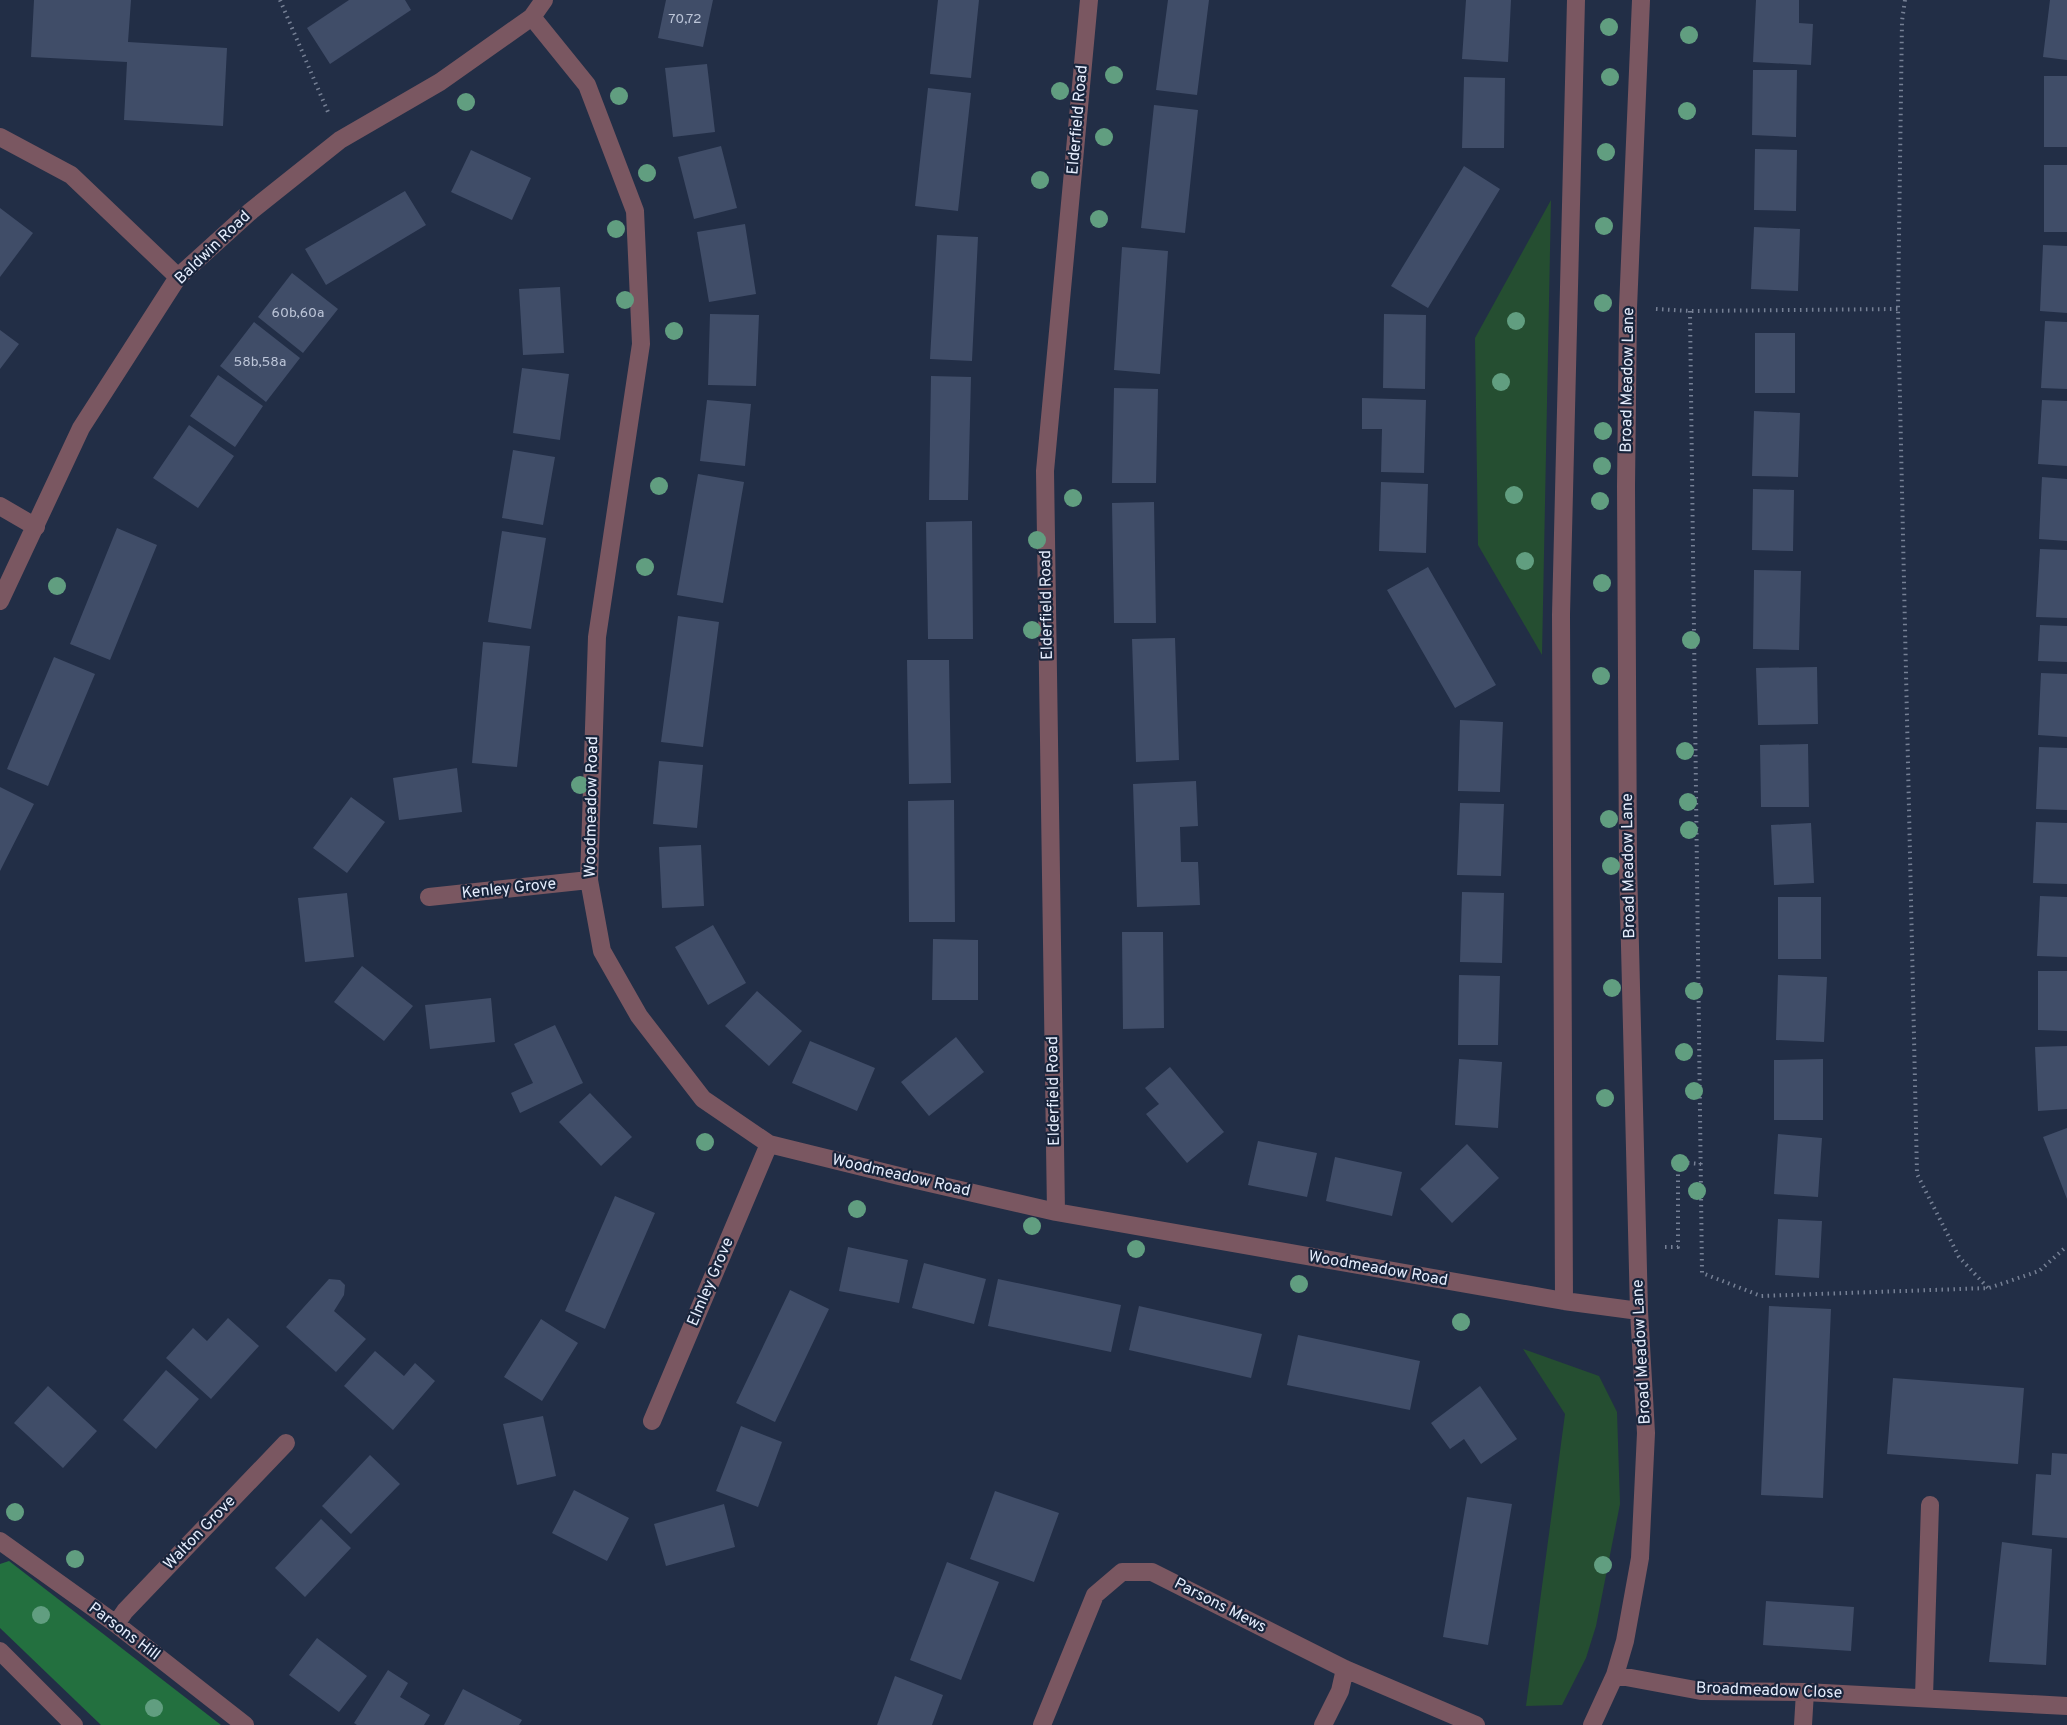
<svg xmlns="http://www.w3.org/2000/svg" width="2067" height="1725" viewBox="0 0 2067 1725" font-family="Overpass,sans-serif">
  <style>
    .green { fill: #254e31 }
    .forest { fill: #23703f }
    .building { fill: #404d68 }
    .lines { fill: none; stroke-linecap: round; stroke-linejoin: round }
    .path { stroke: #768095; stroke-width: 4; stroke-dasharray: 1.5 4.5; stroke-linecap: butt }
    .minor { stroke: #7a5761; stroke-width: 18 }
    .tree { fill: #619e80 }
    .labels { text-anchor: middle; dominant-baseline: central; stroke-width: 4.5; stroke-linejoin: round; paint-order: stroke }
    .number-label { font-size: 14px; fill: #bcc5d8 }
    .street-label { font-size: 16px; fill: #e5edfd; stroke: #18243b }
  </style>
  <rect width="100%" height="100%" fill="#222e46"/>
  <!-- green -->
  <path class="green" d="M 1551,200 L 1542,655 L 1478,545 L 1475,338 Z
    M 1523,1349 L 1599,1376 L 1617,1412 L 1620,1504 L 1596,1626 L 1586,1658 L 1562,1705 L 1526,1706 L 1565,1414 Z"/>
  <!-- forest -->
  <path class="forest" d="M 9,1561 L 221,1725 L 101,1725 L 0,1628 L 0,1564 Z"/>
  <!-- building -->
  <path class="building" d="M 34,0 L 131,0 L 128,42 L 227,48 L 223,126 L 124,120 L 127,62 L 31,57 Z
    M 349,0 L 405,0 L 411,10 L 330,64 L 307,28 Z
    M 666,0 L 713,0 L 703,47 L 658,38 Z
    M 938,0 L 979,0 L 971,78 L 930,74 Z
    M 1168,0 L 1209,0 L 1197,95 L 1156,90 Z
    M 1466,0 L 1511,0 L 1508,62 L 1462,59 Z
    M 1756,0 L 1799,0 L 1799,23 L 1813,24 L 1811,65 L 1753,62 Z
    M 2050,0 L 2067,0 L 2067,60 L 2043,57 Z
    M 707,64 L 715,132 L 673,137 L 665,68 Z
    M 1753,70 L 1797,70 L 1796,137 L 1752,135 Z
    M 2044,76 L 2067,76 L 2067,147 L 2044,147 Z
    M 1464,77 L 1505,78 L 1504,148 L 1462,148 Z
    M 928,88 L 971,93 L 958,211 L 915,206 Z
    M 1154,105 L 1198,110 L 1185,233 L 1141,228 Z
    M 721,146 L 737,208 L 694,219 L 678,157 Z
    M 1755,149 L 1797,150 L 1796,211 L 1754,210 Z
    M 471,150 L 531,178 L 512,220 L 451,192 Z
    M 2044,165 L 2067,165 L 2067,232 L 2044,232 Z
    M 1464,166 L 1500,189 L 1428,308 L 1391,286 Z
    M 405,191 L 426,225 L 326,285 L 305,249 Z
    M 0,208 L 33,233 L 0,277 Z
    M 745,224 L 756,294 L 709,302 L 697,232 Z
    M 1754,227 L 1800,229 L 1798,291 L 1751,289 Z
    M 937,235 L 978,237 L 972,361 L 930,359 Z
    M 2043,245 L 2067,246 L 2067,313 L 2040,311 Z
    M 1122,247 L 1168,251 L 1160,374 L 1114,370 Z
    M 292,273 L 338,309 L 303,353 L 258,317 Z
    M 560,287 L 564,353 L 523,355 L 519,289 Z
    M 710,314 L 759,315 L 756,386 L 708,385 Z
    M 1384,314 L 1426,315 L 1425,389 L 1383,388 Z
    M 2045,321 L 2067,322 L 2067,389 L 2041,388 Z
    M 254,322 L 300,358 L 266,402 L 220,366 Z
    M 0,330 L 19,344 L 0,369 Z
    M 1755,333 L 1795,333 L 1795,393 L 1755,393 Z
    M 522,368 L 569,374 L 560,440 L 513,433 Z
    M 218,375 L 263,406 L 235,447 L 190,416 Z
    M 931,376 L 971,377 L 968,500 L 929,500 Z
    M 1114,388 L 1158,389 L 1156,483 L 1112,483 Z
    M 1362,398 L 1426,400 L 1424,473 L 1381,472 L 1382,429 L 1362,429 Z
    M 707,400 L 751,404 L 745,466 L 700,461 Z
    M 2042,400 L 2067,401 L 2067,466 L 2038,464 Z
    M 1754,411 L 1800,413 L 1798,477 L 1752,476 Z
    M 189,425 L 234,456 L 198,508 L 153,478 Z
    M 513,450 L 555,457 L 543,525 L 502,518 Z
    M 698,474 L 744,482 L 723,603 L 677,595 Z
    M 2042,477 L 2067,479 L 2067,541 L 2039,539 Z
    M 1381,482 L 1428,484 L 1426,553 L 1379,551 Z
    M 1753,489 L 1794,490 L 1793,551 L 1752,550 Z
    M 1154,502 L 1156,623 L 1114,623 L 1112,503 Z
    M 972,521 L 973,639 L 928,639 L 926,522 Z
    M 117,528 L 157,545 L 110,660 L 70,644 Z
    M 502,531 L 546,538 L 531,629 L 488,622 Z
    M 2040,549 L 2067,550 L 2067,618 L 2036,617 Z
    M 1428,567 L 1496,685 L 1455,708 L 1387,590 Z
    M 1754,570 L 1801,571 L 1799,650 L 1753,649 Z
    M 678,616 L 719,622 L 703,747 L 661,742 Z
    M 2040,625 L 2067,626 L 2067,662 L 2038,661 Z
    M 1175,638 L 1179,760 L 1136,762 L 1132,639 Z
    M 483,642 L 530,646 L 517,767 L 472,763 Z
    M 54,657 L 95,674 L 48,786 L 7,769 Z
    M 907,660 L 949,660 L 951,783 L 909,784 Z
    M 1817,667 L 1818,724 L 1758,725 L 1756,668 Z
    M 2041,673 L 2067,674 L 2067,737 L 2038,735 Z
    M 1460,720 L 1503,722 L 1500,792 L 1458,791 Z
    M 1808,744 L 1809,807 L 1761,807 L 1760,745 Z
    M 2039,747 L 2067,748 L 2067,810 L 2036,809 Z
    M 659,761 L 703,765 L 697,828 L 653,824 Z
    M 457,768 L 462,812 L 399,820 L 393,778 Z
    M 1196,781 L 1198,826 L 1180,827 L 1181,862 L 1198,862 L 1200,905 L 1137,907 L 1133,784 Z
    M 0,787 L 34,804 L 0,871 Z
    M 351,797 L 385,822 L 347,873 L 313,848 Z
    M 954,800 L 955,922 L 909,922 L 908,801 Z
    M 1460,803 L 1504,804 L 1501,876 L 1457,875 Z
    M 2036,822 L 2067,823 L 2067,884 L 2033,883 Z
    M 1811,823 L 1814,883 L 1774,885 L 1771,825 Z
    M 701,845 L 704,906 L 662,908 L 659,847 Z
    M 1462,892 L 1504,893 L 1502,963 L 1460,962 Z
    M 347,893 L 354,957 L 305,962 L 298,898 Z
    M 2040,896 L 2067,897 L 2067,957 L 2037,956 Z
    M 1778,897 L 1821,897 L 1821,959 L 1778,959 Z
    M 713,925 L 746,983 L 708,1005 L 675,947 Z
    M 1122,932 L 1163,932 L 1164,1028 L 1123,1029 Z
    M 933,939 L 978,940 L 978,1000 L 932,1000 Z
    M 362,966 L 413,1006 L 384,1041 L 334,1002 Z
    M 2038,971 L 2067,971 L 2067,1031 L 2038,1030 Z
    M 1459,975 L 1500,976 L 1498,1045 L 1458,1045 Z
    M 1778,975 L 1827,977 L 1824,1042 L 1776,1040 Z
    M 757,991 L 802,1031 L 769,1066 L 725,1026 Z
    M 491,998 L 495,1042 L 430,1049 L 425,1005 Z
    M 555,1025 L 583,1083 L 520,1113 L 511,1093 L 533,1083 L 514,1044 Z
    M 956,1037 L 984,1072 L 929,1116 L 901,1082 Z
    M 810,1041 L 875,1068 L 857,1111 L 792,1083 Z
    M 2067,1046 L 2067,1109 L 2038,1111 L 2035,1047 Z
    M 1459,1059 L 1502,1062 L 1498,1128 L 1455,1125 Z
    M 1823,1059 L 1823,1120 L 1774,1120 L 1774,1060 Z
    M 1170,1067 L 1224,1132 L 1187,1163 L 1146,1114 L 1159,1104 L 1145,1088 Z
    M 590,1093 L 632,1137 L 601,1166 L 559,1122 Z
    M 2067,1128 L 2067,1199 L 2043,1137 Z
    M 1778,1134 L 1822,1138 L 1818,1197 L 1774,1194 Z
    M 1258,1141 L 1317,1153 L 1307,1197 L 1248,1185 Z
    M 1467,1144 L 1499,1178 L 1452,1223 L 1420,1189 Z
    M 1335,1157 L 1402,1172 L 1392,1216 L 1326,1201 Z
    M 615,1196 L 655,1213 L 605,1329 L 565,1311 Z
    M 1778,1219 L 1822,1221 L 1819,1278 L 1775,1275 Z
    M 848,1247 L 908,1260 L 899,1303 L 839,1291 Z
    M 924,1263 L 986,1279 L 974,1324 L 912,1308 Z
    M 329,1279 L 340,1280 L 345,1285 L 344,1295 L 334,1311 L 366,1339 L 336,1372 L 286,1327 Z
    M 998,1279 L 1121,1305 L 1111,1352 L 988,1326 Z
    M 790,1290 L 829,1309 L 775,1422 L 736,1403 Z
    M 1139,1306 L 1262,1334 L 1251,1378 L 1129,1350 Z
    M 1769,1306 L 1831,1309 L 1823,1498 L 1761,1495 Z
    M 228,1318 L 259,1346 L 211,1399 L 166,1358 L 193,1328 L 207,1341 Z
    M 541,1319 L 578,1343 L 542,1401 L 504,1377 Z
    M 1298,1335 L 1420,1361 L 1410,1410 L 1287,1385 Z
    M 375,1351 L 404,1376 L 415,1363 L 435,1381 L 393,1430 L 344,1386 Z
    M 166,1370 L 199,1399 L 156,1449 L 123,1420 Z
    M 1893,1378 L 2024,1388 L 2018,1464 L 1887,1454 Z
    M 48,1386 L 97,1431 L 63,1468 L 14,1423 Z
    M 1480,1386 L 1517,1439 L 1481,1464 L 1464,1439 L 1450,1449 L 1431,1423 Z
    M 543,1416 L 556,1476 L 517,1485 L 503,1424 Z
    M 741,1426 L 782,1442 L 758,1507 L 716,1491 Z
    M 2052,1453 L 2067,1454 L 2067,1538 L 2032,1535 L 2036,1474 L 2051,1475 Z
    M 370,1455 L 400,1484 L 351,1534 L 322,1506 Z
    M 574,1490 L 629,1518 L 607,1561 L 552,1533 Z
    M 995,1491 L 1059,1513 L 1034,1582 L 970,1559 Z
    M 1467,1497 L 1512,1504 L 1488,1645 L 1443,1637 Z
    M 724,1504 L 735,1547 L 666,1566 L 654,1524 Z
    M 321,1519 L 351,1548 L 305,1597 L 275,1568 Z
    M 2002,1542 L 2052,1549 L 2046,1665 L 1989,1662 Z
    M 947,1562 L 999,1582 L 961,1680 L 910,1660 Z
    M 1766,1601 L 1854,1607 L 1851,1651 L 1763,1645 Z
    M 317,1638 L 367,1676 L 339,1712 L 289,1675 Z
    M 388,1670 L 408,1683 L 400,1697 L 430,1715 L 424,1725 L 357,1725 L 354,1723 Z
    M 895,1676 L 943,1695 L 932,1725 L 877,1725 Z
    M 463,1689 L 522,1720 L 519,1725 L 444,1725 Z"/>
  <g class="lines">
    <!-- path -->
    <path class="path" d="M 280,0 L 328,112
      M 1905,0 L 1902,21 L 1898,309 L 1917,1174 L 1959,1257 L 1988,1288
      M 1656,309 L 1690,311 L 1898,309
      M 1690,311 L 1702,1273 L 1761,1296 L 1989,1288 L 2039,1271 L 2067,1246
      M 1665,1247 L 1678,1247 L 1678,1162 L 1701,1164"/>
    <!-- minor -->
    <path class="minor" d="M 532,17 L 587,85 L 635,211 L 641,344 L 597,637 L 589,880 L 602,951 L 639,1016 L 703,1099 L 769,1144 L 899,1176 L 1056,1212 L 1564,1301 L 1639,1311
      M 0,137 L 71,175 L 178,277
      M 0,506 L 36,527
      M 0,601 L 81,428 L 178,277 L 251,211 L 340,140 L 440,82 L 532,17 L 544,0
      M 429,897 L 589,880
      M 1056,1212 L 1045,471 L 1089,0
      M 1564,1301 L 1561,615 L 1576,0
      M 652,1421 L 769,1144
      M 0,1541 L 116,1624 L 245,1725
      M 116,1624 L 125,1611 L 286,1443
      M 0,1651 L 74,1725
      M 1615,1675 L 1701,1691 L 1805,1692 L 2067,1706
      M 1924,1697 L 1930,1505
      M 1042,1725 L 1095,1595 L 1122,1572 L 1152,1572 L 1345,1669 L 1476,1725
      M 1323,1725 L 1340,1691 L 1345,1669
      M 1592,1725 L 1615,1675 L 1625,1641 L 1640,1558 L 1646,1433 L 1639,1311 L 1628,865 L 1626,486 L 1628,308 L 1641,0
      M 1803,1725 L 1805,1692"/>
  </g>
  <!-- trees -->
  <g class="tree">
    <circle cx="1609" cy="27" r="9"/>
    <circle cx="1689" cy="35" r="9"/>
    <circle cx="1114" cy="75" r="9"/>
    <circle cx="1610" cy="77" r="9"/>
    <circle cx="1060" cy="91" r="9"/>
    <circle cx="619" cy="96" r="9"/>
    <circle cx="466" cy="102" r="9"/>
    <circle cx="1687" cy="111" r="9"/>
    <circle cx="1104" cy="137" r="9"/>
    <circle cx="1606" cy="152" r="9"/>
    <circle cx="647" cy="173" r="9"/>
    <circle cx="1040" cy="180" r="9"/>
    <circle cx="1099" cy="219" r="9"/>
    <circle cx="1604" cy="226" r="9"/>
    <circle cx="616" cy="229" r="9"/>
    <circle cx="625" cy="300" r="9"/>
    <circle cx="1603" cy="303" r="9"/>
    <circle cx="1516" cy="321" r="9"/>
    <circle cx="674" cy="331" r="9"/>
    <circle cx="1501" cy="382" r="9"/>
    <circle cx="1603" cy="431" r="9"/>
    <circle cx="1602" cy="466" r="9"/>
    <circle cx="659" cy="486" r="9"/>
    <circle cx="1514" cy="495" r="9"/>
    <circle cx="1073" cy="498" r="9"/>
    <circle cx="1600" cy="501" r="9"/>
    <circle cx="1037" cy="540" r="9"/>
    <circle cx="1525" cy="561" r="9"/>
    <circle cx="645" cy="567" r="9"/>
    <circle cx="1602" cy="583" r="9"/>
    <circle cx="57" cy="586" r="9"/>
    <circle cx="1032" cy="630" r="9"/>
    <circle cx="1691" cy="640" r="9"/>
    <circle cx="1601" cy="676" r="9"/>
    <circle cx="1685" cy="751" r="9"/>
    <circle cx="580" cy="785" r="9"/>
    <circle cx="1688" cy="802" r="9"/>
    <circle cx="1609" cy="819" r="9"/>
    <circle cx="1689" cy="830" r="9"/>
    <circle cx="1611" cy="866" r="9"/>
    <circle cx="1612" cy="988" r="9"/>
    <circle cx="1694" cy="991" r="9"/>
    <circle cx="1684" cy="1052" r="9"/>
    <circle cx="1694" cy="1091" r="9"/>
    <circle cx="1605" cy="1098" r="9"/>
    <circle cx="705" cy="1142" r="9"/>
    <circle cx="1680" cy="1163" r="9"/>
    <circle cx="1697" cy="1191" r="9"/>
    <circle cx="857" cy="1209" r="9"/>
    <circle cx="1032" cy="1226" r="9"/>
    <circle cx="1136" cy="1249" r="9"/>
    <circle cx="1299" cy="1284" r="9"/>
    <circle cx="1461" cy="1322" r="9"/>
    <circle cx="15" cy="1512" r="9"/>
    <circle cx="75" cy="1559" r="9"/>
    <circle cx="1603" cy="1565" r="9"/>
    <circle cx="41" cy="1615" r="9"/>
    <circle cx="154" cy="1708" r="9"/>
  </g>
  <g class="labels">
    <!-- number labels -->
    <g class="number-label">
      <text x="685" y="19">70,72</text>
      <text x="298" y="313">60b,60a</text>
      <text x="260" y="362">58b,58a</text>
    </g>
    <!-- street labels -->
    <g class="street-label">
      <text transform="translate(1078 120) rotate(-85)">Elderfield Road</text>
      <text transform="translate(213 248) rotate(-44)">Baldwin Road</text>
      <text transform="translate(1628 380) rotate(-89)">Broad Meadow Lane</text>
      <text transform="translate(1047 605) rotate(-91)">Elderfield Road</text>
      <text transform="translate(592 807) rotate(-89)">Woodmeadow Road</text>
      <text transform="translate(1629 866) rotate(-91)">Broad Meadow Lane</text>
      <text transform="translate(509 889) rotate(-6)">Kenley Grove</text>
      <text transform="translate(1054 1091) rotate(-91)">Elderfield Road</text>
      <text transform="translate(901 1176) rotate(13)">Woodmeadow Road</text>
      <text transform="translate(1378 1269) rotate(10)">Woodmeadow Road</text>
      <text transform="translate(711 1282) rotate(-67)">Elmley Grove</text>
      <text transform="translate(1642 1352) rotate(-93)">Broad Meadow Lane</text>
      <text transform="translate(200 1533) rotate(-46)">Walton Grove</text>
      <text transform="translate(1220 1606) rotate(27)">Parsons Mews</text>
      <text transform="translate(124 1632) rotate(37)">Parsons Hill</text>
      <text transform="translate(1769 1691) rotate(2)">Broadmeadow Close</text>
    </g>
  </g>
</svg>
